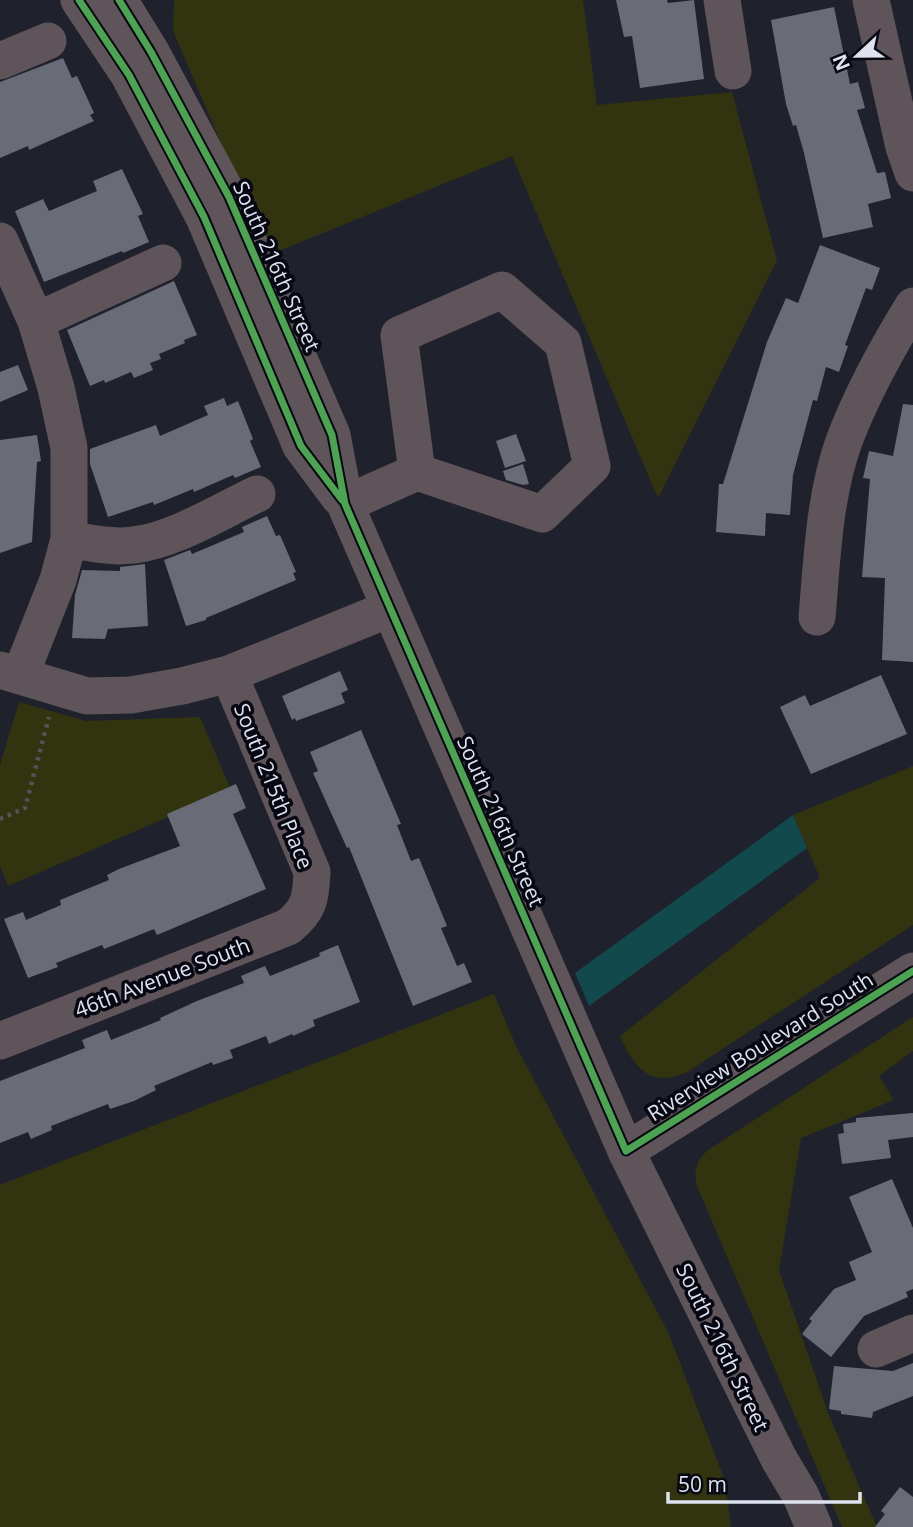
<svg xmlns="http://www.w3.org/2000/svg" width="913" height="1527" viewBox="0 0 913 1527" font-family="'Open Sans',sans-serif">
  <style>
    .green { fill: #31340f }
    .water { fill: #12494d }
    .building { fill: #696c76 }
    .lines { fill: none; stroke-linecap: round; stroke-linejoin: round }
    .path { stroke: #575056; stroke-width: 4.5; stroke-dasharray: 3.5 5; stroke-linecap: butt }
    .minor { stroke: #5f5459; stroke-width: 37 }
    .cycleway-casing { stroke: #070811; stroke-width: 11 }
    .cycleway { stroke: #4ca352; stroke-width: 7 }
    .labels { text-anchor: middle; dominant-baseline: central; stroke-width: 7; stroke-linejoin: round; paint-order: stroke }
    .street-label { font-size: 21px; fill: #dee2f0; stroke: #070811 }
  </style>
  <rect width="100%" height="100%" fill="#1f222c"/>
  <!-- green -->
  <path class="green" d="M 174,0 L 583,0 L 597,105 L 732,92 L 777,260 L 658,498 L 512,156 L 269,255 L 173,31 Z
    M 19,702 L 86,721 L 200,717 L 231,790 L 8,886 L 0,866 L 0,765 Z
    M 913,766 L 913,925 L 687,1072 C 651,1089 633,1067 620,1036 L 820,878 L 793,815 Z
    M 494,994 L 516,1046 L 669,1334 L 725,1481 L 731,1527 L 0,1527 L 0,1185 Z
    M 913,1017 L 913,1051 L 879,1076 L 894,1100 L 801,1138 L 779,1270 L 828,1413 L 877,1527 L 842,1527 L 697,1186 C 693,1171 696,1161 708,1150 Z"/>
  <!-- water -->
  <path class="water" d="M 793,815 L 807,848 L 589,1006 L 575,973 Z"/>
  <!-- building -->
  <path class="building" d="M 616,0 L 667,0 L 668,3 L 694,0 L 704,79 L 640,88 L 632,36 L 624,37 Z
    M 834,7 L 850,84 L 858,82 L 865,108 L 857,110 L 877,173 L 885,172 L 891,198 L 868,204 L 873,227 L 823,238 L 804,153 L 796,125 L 793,126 L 786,104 L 771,20 Z
    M 63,58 L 72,78 L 77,76 L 94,113 L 90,115 L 94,121 L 29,150 L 28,146 L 0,158 L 0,82 Z
    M 122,169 L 143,214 L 138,216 L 149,242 L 123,253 L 122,251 L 44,282 L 15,211 L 43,199 L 49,211 L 97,191 L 93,181 Z
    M 820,245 L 880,268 L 872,290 L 866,288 L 845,345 L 848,346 L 839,372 L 826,367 L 817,401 L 813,400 L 793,475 L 790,515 L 766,513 L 765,536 L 716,532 L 719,484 L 723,484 L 767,342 L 786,298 L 798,303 Z
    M 174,281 L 197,335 L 184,340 L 185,343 L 159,354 L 161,359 L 150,363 L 153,370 L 134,378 L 131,372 L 105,383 L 104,380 L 90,386 L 67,330 Z
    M 18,365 L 28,390 L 0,402 L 0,372 Z
    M 224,398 L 227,406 L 238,401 L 253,439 L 250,441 L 261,467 L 235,478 L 233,475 L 194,492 L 193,489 L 154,505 L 153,502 L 108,517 L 90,464 L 90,449 L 156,425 L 160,436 L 208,415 L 204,406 Z
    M 903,404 L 913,405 L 913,662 L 882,660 L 885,578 L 862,577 L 870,479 L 863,478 L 869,451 L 893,456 Z
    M 516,434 L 526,461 L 505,468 L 496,441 Z
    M 37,435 L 41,461 L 37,462 L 32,542 L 0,553 L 0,440 Z
    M 523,464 L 529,484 L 523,485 L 506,480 L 503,471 Z
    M 267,516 L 276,536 L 280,535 L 296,572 L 293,573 L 296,580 L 206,618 L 206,620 L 186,626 L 164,560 L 190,550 L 192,554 L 244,532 L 242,527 Z
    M 145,564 L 148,626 L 108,629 L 105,639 L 72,638 L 75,595 L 82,570 L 120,571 L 120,567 Z
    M 340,671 L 348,690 L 341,693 L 345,703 L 296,721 L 295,718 L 292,720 L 282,696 Z
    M 881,675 L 907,734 L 811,774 L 780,707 L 805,695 L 810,706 Z
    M 361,730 L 401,824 L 397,825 L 411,861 L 419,858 L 447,926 L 441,928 L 457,966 L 464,963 L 472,982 L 413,1006 L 349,847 L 347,848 L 313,773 L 318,771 L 310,752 Z
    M 236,784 L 246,808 L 233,814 L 266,889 L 157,935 L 154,929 L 104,949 L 102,945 L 56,963 L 58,967 L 28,978 L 4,919 L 23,912 L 26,920 L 61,905 L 60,900 L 109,880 L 107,875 L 119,869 L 180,846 L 167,814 Z
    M 338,945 L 360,1002 L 313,1020 L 315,1026 L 293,1036 L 292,1034 L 269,1044 L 266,1036 L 230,1050 L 233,1058 L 213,1065 L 212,1062 L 154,1086 L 156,1090 L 134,1101 L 110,1109 L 108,1104 L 51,1126 L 52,1130 L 31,1139 L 28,1132 L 0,1143 L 0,1081 L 85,1048 L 82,1040 L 107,1030 L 111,1040 L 161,1020 L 160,1018 L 197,1001 L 244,983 L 241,976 L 265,966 L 270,976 L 320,956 L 319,953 Z
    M 913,1113 L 913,1137 L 888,1140 L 891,1158 L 842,1164 L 838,1134 L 844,1133 L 843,1124 L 856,1122 L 856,1118 Z
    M 892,1179 L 913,1228 L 913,1289 L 906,1292 L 908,1297 L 864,1316 L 831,1357 L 802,1334 L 812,1321 L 809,1319 L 834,1289 L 856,1280 L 849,1262 L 872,1252 L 849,1197 Z
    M 913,1363 L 913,1396 L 873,1412 L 872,1418 L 841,1414 L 841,1411 L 829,1409 L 834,1366 L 893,1371 Z
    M 900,1487 L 913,1497 L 913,1527 L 875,1527 L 885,1514 L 881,1511 Z"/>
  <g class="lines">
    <!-- path -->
    <path class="path" d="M 0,819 L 25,808 L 49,717"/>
    <!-- minor -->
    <path class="minor" d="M 79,0 L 129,75 L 204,217 L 301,446 L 339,497
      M 119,0 L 151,52 L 229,197 L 332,435 L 345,504 L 626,1151 L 779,1459 L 801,1496 L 814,1527
      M 722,0 L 733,71
      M 871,0 L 904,147 L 913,173
      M 0,61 L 48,41
      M 0,241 L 36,321 L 56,388 L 69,448 L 69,539 L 58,580 L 20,676
      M 36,321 L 163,263
      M 345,504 L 417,472 L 399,335 L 502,290 L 563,343 L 592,466 L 542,514 L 417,472
      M 69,539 C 90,543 112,548 133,545 C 173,541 221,511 257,494
      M 817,617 C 822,560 824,499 843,444 C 861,395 886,350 913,306
      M 0,670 L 87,696 L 131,695 L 182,686 L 229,674 L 389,609
      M 0,1041 L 288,927 C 309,910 311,899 312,872 L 229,674
      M 626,1151 L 913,971
      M 876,1349 L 913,1333"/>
    <!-- cycleway casing -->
    <g class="cycleway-casing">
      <path id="cycleway" d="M 79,0 L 129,75 L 204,217 L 301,446 L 342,500
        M 119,0 L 151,52 L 229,197 L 332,435 L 345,504 L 626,1151 L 913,971"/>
    </g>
    <!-- cycleway -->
    <use href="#cycleway" class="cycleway"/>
  </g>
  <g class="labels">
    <!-- street labels -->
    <g class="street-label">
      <text transform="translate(277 266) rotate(66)">South 216th Street</text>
      <text transform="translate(274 786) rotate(68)">South 215th Place</text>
      <text transform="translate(501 821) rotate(66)">South 216th Street</text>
      <text transform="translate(162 977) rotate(-21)">46th Avenue South</text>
      <text transform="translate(760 1046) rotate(-32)">Riverview Boulevard South</text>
      <text transform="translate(723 1347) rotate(64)">South 216th Street</text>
    </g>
  </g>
  <!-- north arrow -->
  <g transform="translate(857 56) rotate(248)" stroke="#070811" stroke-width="5" paint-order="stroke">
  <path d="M0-5L12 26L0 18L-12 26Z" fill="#dee2f0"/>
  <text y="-10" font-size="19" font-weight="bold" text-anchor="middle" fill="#dee2f0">N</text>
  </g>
  <!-- scale -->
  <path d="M668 1492v10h192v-10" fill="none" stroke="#dee2f0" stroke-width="3.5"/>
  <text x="678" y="1492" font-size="21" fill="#dee2f0" stroke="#070811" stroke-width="5" paint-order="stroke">50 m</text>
</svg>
